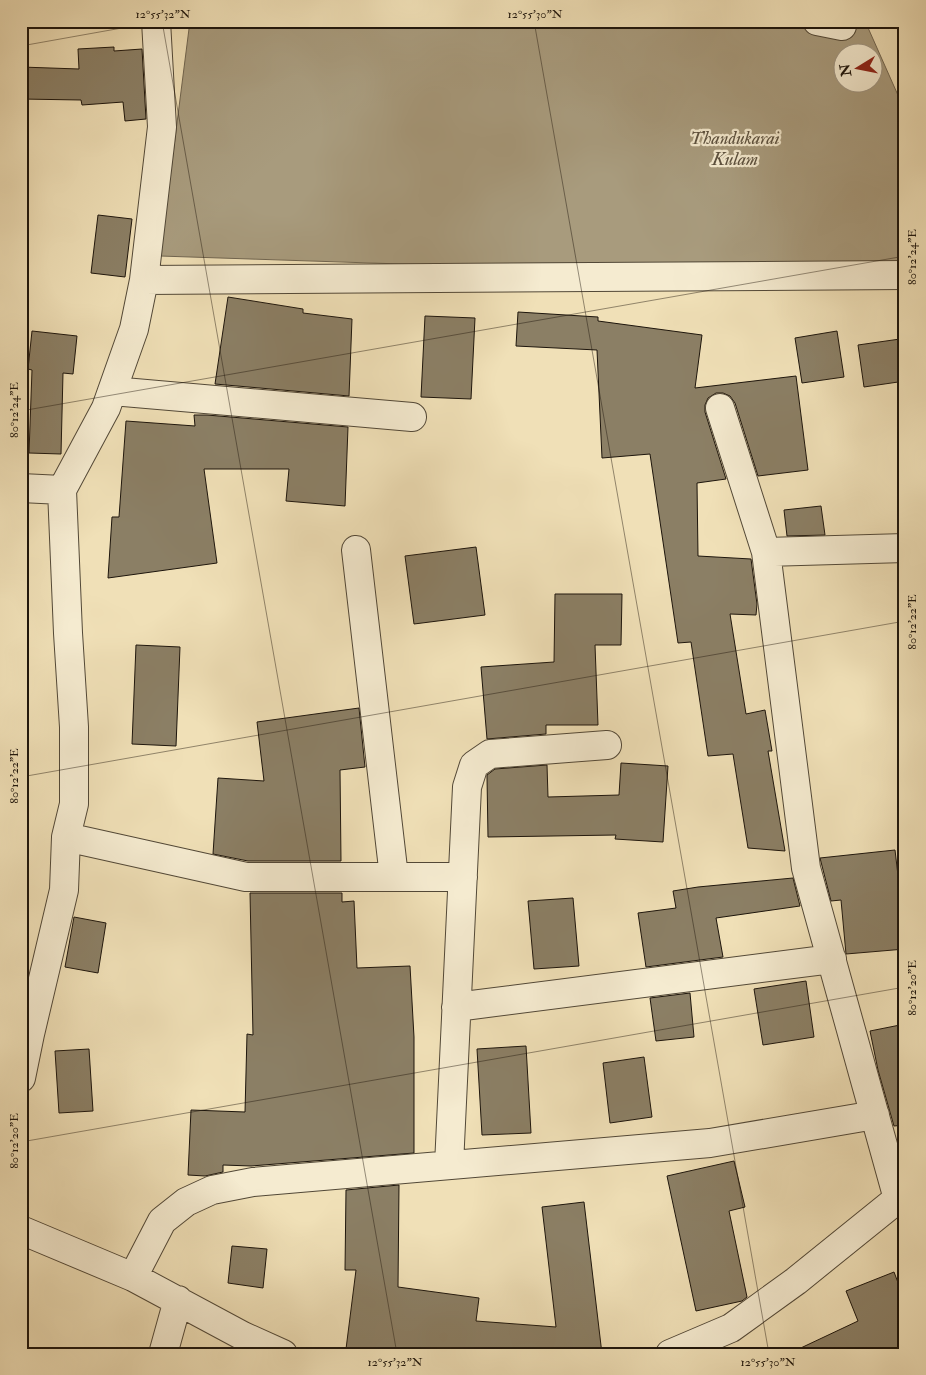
<svg xmlns="http://www.w3.org/2000/svg" width="926" height="1375" viewBox="0 0 926 1375" font-family="'IM FELL Double Pica',serif">
  <style>
    .water { fill: #a89b7d; stroke: #706550; fill-rule: evenodd }
    .building { fill: #8b7f65; stroke: #1d150c }
    .lines { fill: none; stroke-linecap: round; stroke-linejoin: round }
    .minor-casing { stroke: #524837; stroke-width: 30 }
    .minor { stroke: #f5ebd0; stroke-width: 28 }
    .ticks { fill: none; stroke: #1d150c; stroke-width: 1; stroke-opacity: 0.45 }
    .labels { text-anchor: middle; dominant-baseline: central; stroke-width: 4.5; stroke-linejoin: round; paint-order: stroke }
    .water-label { font-size: 18px; font-style: italic; fill: #5c513f; stroke: #f5ebd0 }
    .neatline { fill: none; stroke: #1d150c; stroke-width: 2 }
    .ticks-label { font-size: 12px; text-anchor: middle; fill: #1d150c }
  </style>
  <rect width="100%" height="100%" fill="#f0e0b7"/>
  <filter id="stains"><feTurbulence type="fractalNoise" baseFrequency=".004" numOctaves="4"/><feColorMatrix values="0 0 0 0 .2 0 0 0 0 .09 0 0 0 0 .02 0 0 0 .5 -.17"/></filter>
  <radialGradient id="worn" r=".72"><stop offset=".6" stop-color="#630" stop-opacity="0"/><stop offset="1" stop-color="#630" stop-opacity=".3"/></radialGradient>
  <!-- water -->
  <path class="water" d="M 190,21 L 865,21 L 905,111 L 905,273 L 883,280 L 160,256 ZM 844,52 L 874,52 L 874,82 L 844,82 Z"/>
  <!-- building -->
  <path class="building" d="M 114,47 L 114,51 L 142,49 L 146,119 L 125,121 L 123,102 L 82,105 L 81,100 L 21,99 L 21,67 L 79,69 L 78,49 Z
    M 98,215 L 132,219 L 125,277 L 91,273 Z
    M 228,297 L 303,309 L 303,313 L 352,319 L 349,396 L 215,384 Z
    M 518,312 L 598,317 L 598,321 L 702,335 L 695,388 L 796,376 L 808,470 L 758,476 L 735,403 L 730,396 L 723,393 L 716,393 L 708,398 L 705,405 L 705,412 L 726,479 L 697,483 L 698,556 L 751,559 L 757,604 L 756,615 L 730,614 L 746,714 L 765,710 L 772,751 L 768,751 L 785,851 L 748,848 L 733,754 L 708,756 L 691,642 L 678,643 L 650,454 L 602,458 L 597,350 L 516,346 Z
    M 425,316 L 475,318 L 471,399 L 421,397 Z
    M 32,331 L 77,336 L 73,374 L 63,373 L 61,454 L 29,453 L 32,370 L 28,369 Z
    M 837,331 L 844,377 L 802,383 L 795,338 Z
    M 900,339 L 905,371 L 905,381 L 864,387 L 858,345 Z
    M 194,415 L 207,415 L 348,427 L 345,506 L 286,501 L 289,469 L 204,469 L 217,563 L 108,578 L 112,517 L 119,517 L 126,421 L 195,426 Z
    M 821,506 L 825,535 L 787,536 L 784,510 Z
    M 476,547 L 485,615 L 414,624 L 405,556 Z
    M 555,594 L 622,594 L 621,645 L 595,645 L 598,725 L 546,725 L 546,734 L 487,739 L 481,667 L 554,662 Z
    M 136,645 L 180,647 L 176,746 L 132,744 Z
    M 359,708 L 365,767 L 340,770 L 341,861 L 248,861 L 213,854 L 218,778 L 264,781 L 257,722 Z
    M 621,763 L 668,766 L 663,842 L 615,839 L 616,835 L 488,837 L 487,777 L 487,775 L 495,769 L 547,765 L 548,797 L 619,795 Z
    M 895,850 L 901,901 L 903,901 L 905,921 L 905,949 L 846,954 L 841,900 L 831,901 L 820,858 Z
    M 793,878 L 800,906 L 716,918 L 723,957 L 646,967 L 638,913 L 676,908 L 673,891 L 698,887 Z
    M 250,893 L 342,893 L 342,902 L 354,901 L 357,968 L 410,966 L 414,1037 L 414,1153 L 251,1166 L 223,1165 L 223,1172 L 205,1176 L 188,1175 L 191,1110 L 245,1112 L 247,1034 L 253,1035 Z
    M 573,898 L 579,966 L 534,969 L 528,901 Z
    M 74,917 L 106,923 L 98,973 L 65,967 Z
    M 806,981 L 814,1037 L 763,1045 L 754,989 Z
    M 690,993 L 694,1037 L 656,1041 L 650,998 Z
    M 905,1024 L 905,1125 L 894,1126 L 878,1070 L 870,1031 Z
    M 526,1046 L 531,1133 L 482,1135 L 477,1049 Z
    M 89,1049 L 93,1111 L 59,1113 L 55,1051 Z
    M 644,1057 L 652,1117 L 610,1123 L 603,1063 Z
    M 734,1161 L 745,1207 L 729,1211 L 747,1297 L 742,1301 L 696,1311 L 667,1176 Z
    M 399,1185 L 398,1287 L 479,1298 L 476,1321 L 556,1327 L 542,1207 L 584,1202 L 602,1354 L 383,1354 L 346,1349 L 356,1270 L 345,1270 L 346,1190 Z
    M 232,1246 L 267,1249 L 263,1288 L 228,1283 Z
    M 894,1272 L 905,1301 L 905,1354 L 788,1354 L 858,1321 L 846,1291 Z"/>
  <g class="lines">
    <!-- minor casing -->
    <g class="minor-casing">
      <path id="minor" d="M 817,21 L 842,26
        M 144,280 L 905,275
        M 112,391 L 412,417
        M 720,408 L 766,552 L 806,868 L 898,1199
        M 21,488 L 62,490
        M 356,550 L 394,877
        M 766,552 L 905,548
        M 66,837 L 246,877 L 463,877
        M 456,1007 L 832,959
        M 21,1078 L 30,1034 L 64,890 L 66,837 L 74,804 L 74,727 L 68,633 L 62,490 L 106,408 L 134,329 L 144,280 L 162,127 L 156,21
        M 449,1165 L 467,787 L 474,765 L 490,754 L 607,745
        M 21,1230 L 133,1277 L 243,1336 L 283,1354
        M 133,1277 L 162,1221 L 186,1202 L 212,1190 L 253,1182 L 710,1143 L 875,1115
        M 163,1354 L 178,1300
        M 670,1354 L 731,1328 L 796,1281 L 905,1193"/>
    </g>
    <!-- minor -->
    <use href="#minor" class="minor"/>
  </g>
  <!-- ticks -->
  <path class="ticks" d="M 162,21 L 397,1354M 534,21 L 769,1354M 21,46 L 161,21M 21,411 L 905,256M 21,777 L 905,621M 21,1142 L 905,987M 21,1338 L 24,1354M 895,1354 L 905,1352"/>
  <g class="labels">
    <!-- water labels -->
    <g class="water-label">
      <text x="735" y="138">Thandukarai<tspan x="735" dy="21">Kulam</tspan></text>
    </g>
  </g>
  <!-- margin -->
  <rect width="926" height="1375" fill="none" stroke="#f0e0b7" stroke-width="55"/>
  <!-- north arrow -->
  <g transform="translate(858 68) rotate(260)"><circle r="24" fill="#f5ebd0" stroke="#9f9582"/>
  <path d="M0-4L9 19L0 12L-9 19Z" fill="#8f2418"/>
  <text y="-8" font-size="14" font-weight="bold" text-anchor="middle" fill="#1d150c">N</text>
  </g>
  <rect x="28" y="28" width="870" height="1320" class="neatline"/>
  <g class="ticks-label">
    <text x="163" y="18">12°55'32"N</text>
    <text x="535" y="18">12°55'30"N</text>
    <text transform="translate(912 257) rotate(-90)" y="4">80°12'24"E</text>
    <text transform="translate(14 410) rotate(-90)" y="4">80°12'24"E</text>
    <text transform="translate(912 622) rotate(-90)" y="4">80°12'22"E</text>
    <text transform="translate(14 776) rotate(-90)" y="4">80°12'22"E</text>
    <text transform="translate(912 988) rotate(-90)" y="4">80°12'20"E</text>
    <text transform="translate(14 1141) rotate(-90)" y="4">80°12'20"E</text>
    <text x="395" y="1366">12°55'32"N</text>
    <text x="768" y="1366">12°55'30"N</text>
  </g>
  <rect width="100%" height="100%" filter="url(#stains)"/>
  <rect width="100%" height="100%" fill="url(#worn)"/>
</svg>
